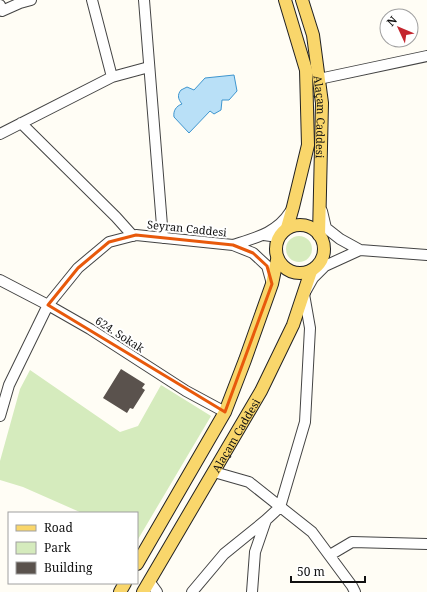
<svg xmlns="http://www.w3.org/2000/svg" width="427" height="592" viewBox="0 0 427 592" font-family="'Noto Serif',serif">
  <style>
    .green { fill: #d5ebbd }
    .water { fill: #b9e0f7; stroke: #3f96cf }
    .building { fill: #5a524d }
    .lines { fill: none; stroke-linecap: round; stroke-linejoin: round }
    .minor-casing { stroke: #444; stroke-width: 12 }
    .major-casing { stroke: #222; stroke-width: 14 }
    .minor { stroke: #fff; stroke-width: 10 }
    .major { stroke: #f9d66b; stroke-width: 12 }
    .marked { fill: none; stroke: #e8590c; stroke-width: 3; stroke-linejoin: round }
    .labels { text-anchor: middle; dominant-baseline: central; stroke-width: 4; stroke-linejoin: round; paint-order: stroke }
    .street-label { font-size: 11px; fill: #111; stroke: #fff }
  </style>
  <rect width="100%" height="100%" fill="#fffdf5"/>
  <!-- green -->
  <path class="green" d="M286 249a13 13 0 1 1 26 0a13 13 0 1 1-26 0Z
    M 30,370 L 120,432 L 138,426 L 161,385 L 211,416 L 137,541 L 137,513 L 82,513 L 23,487 L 0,480 L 0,461 L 20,389 Z"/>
  <!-- water -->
  <path class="water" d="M 234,75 L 237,91 L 229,100 L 222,100 L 221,110 L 214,114 L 210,111 L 189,133 L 174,117 C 173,111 176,106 182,104 C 178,99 177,95 181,90 L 187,87 L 194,90 L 205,78 Z"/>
  <!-- building -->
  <path class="building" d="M 121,369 L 145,384 L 142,388 L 145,390 L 133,409 L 130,408 L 127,413 L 103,398 Z"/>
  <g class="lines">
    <!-- minor casing -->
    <g class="minor-casing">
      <path id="minor" d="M 144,0 L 163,238
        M 0,5 L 2,11 L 20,3 L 31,0
        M 112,77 L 149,67
        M 319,79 L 427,56
        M 21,123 L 116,217 L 133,236
        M 0,134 L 112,77 L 92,0
        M 322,211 L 326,228 L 340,239 L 360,250
        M 264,235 L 278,237
        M 233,245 C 255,238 277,233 290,212
        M 0,280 L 48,305 L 90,329 L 186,391 L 225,412
        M 0,416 L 9,385 L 48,305 L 78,268 L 109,242 L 136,235 L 233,245 L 253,253 L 267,266 L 272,284
        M 214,472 L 249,482 L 312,532 L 352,586 L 355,592
        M 330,555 L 352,542 L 427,544
        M 149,581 L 157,592
        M 192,592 L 224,554 L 266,520
        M 252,592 L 255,552 L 266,520 L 280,507 L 305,422 L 310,328 L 304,294 L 313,278 L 325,266 L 360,250 L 427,255"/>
    </g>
    <!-- major casing -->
    <g class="major-casing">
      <g id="major">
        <path d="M 285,0 L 306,70 L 308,145 L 293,207 L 287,228"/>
        <path id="s1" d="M 302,0 L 313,35 L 322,103 L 319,235"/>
        <circle cx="300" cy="249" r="24"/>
        <path d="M 137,564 L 225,412 L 245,360 L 272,284 L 277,260"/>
        <path d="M 120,592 L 125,583"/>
        <path id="s2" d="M 143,592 L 261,391 L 293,325 L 311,271"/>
      </g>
    </g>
    <!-- minor -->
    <use href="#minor" class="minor"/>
    <!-- major -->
    <use href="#major" class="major"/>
  </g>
  <!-- marked area -->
  <path class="marked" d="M 136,235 L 233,245 L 253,253 L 267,266 L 272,284 L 225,412 L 48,305 L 78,268 L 109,242 Z"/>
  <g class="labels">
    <!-- street labels -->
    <g class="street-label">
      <text stroke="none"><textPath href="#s1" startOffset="119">Alaçam Caddesi</textPath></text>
      <text transform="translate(187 228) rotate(6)">Seyran Caddesi</text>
      <text transform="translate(120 334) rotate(33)">624. Sokak</text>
      <text stroke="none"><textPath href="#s2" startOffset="182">Alaçam Caddesi</textPath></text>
    </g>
  </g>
  <!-- legend -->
  <rect x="8" y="512" width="130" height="72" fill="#ffffff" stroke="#a0a0a0"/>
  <rect x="16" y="525" width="20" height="6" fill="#f9d66b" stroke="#a0a0a0"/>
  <text x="44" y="532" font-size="12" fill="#111111">Road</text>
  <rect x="16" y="542" width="20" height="12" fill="#d5ebbd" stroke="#a0a0a0"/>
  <text x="44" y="552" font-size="12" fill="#111111">Park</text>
  <rect x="16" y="562" width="20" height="12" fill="#5a524d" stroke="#a0a0a0"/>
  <text x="44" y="572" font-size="12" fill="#111111">Building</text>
  <!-- north arrow -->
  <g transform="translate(399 28) rotate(314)"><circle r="19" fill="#ffffff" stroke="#a0a0a0"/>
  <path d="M0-3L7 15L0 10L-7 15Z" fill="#c4262e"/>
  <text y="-6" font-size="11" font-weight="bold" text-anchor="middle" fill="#111111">N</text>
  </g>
  <!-- scale -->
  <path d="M291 576v6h74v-6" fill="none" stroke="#111111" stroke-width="2"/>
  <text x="297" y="576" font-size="12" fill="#111111" stroke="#ffffff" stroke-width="3" paint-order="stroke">50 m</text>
</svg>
